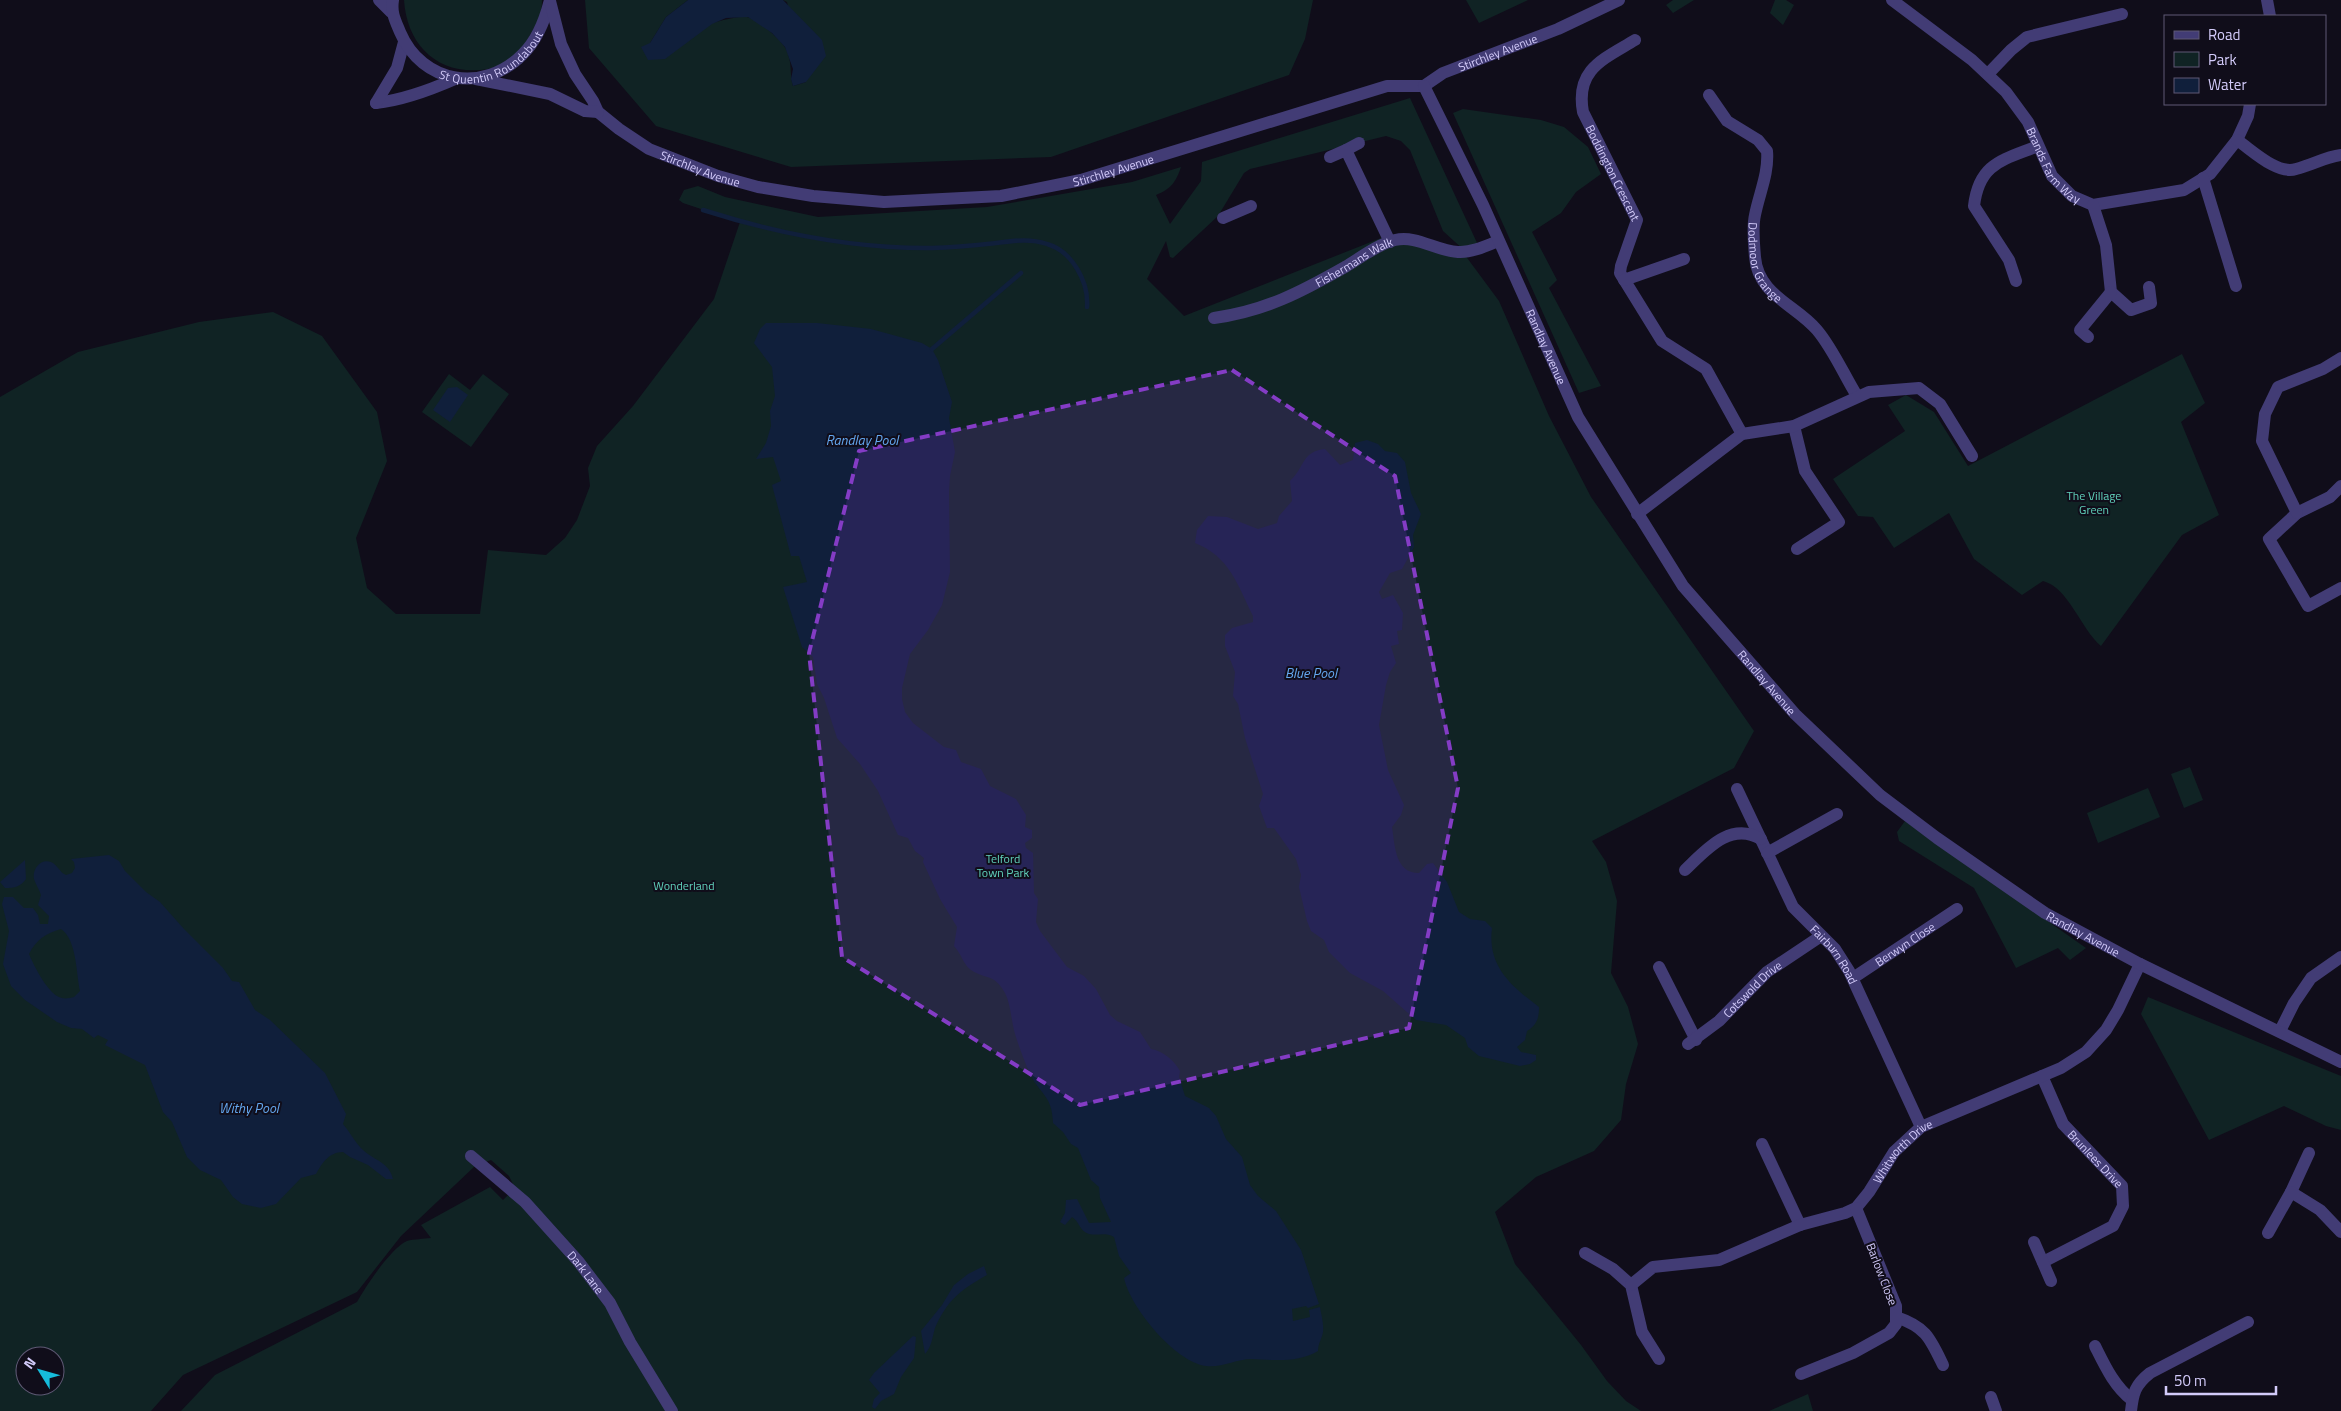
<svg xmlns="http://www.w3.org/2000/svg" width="2341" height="1411" viewBox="0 0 2341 1411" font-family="'Titillium Web',sans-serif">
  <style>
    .green { fill: #102324; fill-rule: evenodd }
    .water { fill: #101f3b; fill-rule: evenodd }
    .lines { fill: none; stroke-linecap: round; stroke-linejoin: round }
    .stream { stroke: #101f3b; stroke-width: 4.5 }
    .minor { stroke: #423c75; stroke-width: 12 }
    .tertiary { stroke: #423c75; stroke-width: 12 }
    .marked { fill: #843cc5; fill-opacity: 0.2; stroke: #843cc5; stroke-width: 4; stroke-dasharray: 10 6; stroke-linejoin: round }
    .labels { text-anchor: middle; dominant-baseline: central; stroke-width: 4; stroke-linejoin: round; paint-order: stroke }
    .street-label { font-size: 12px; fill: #d3cbfa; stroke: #100d1a }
    .park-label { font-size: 12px; fill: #60d1bb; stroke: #100d1a }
    .water-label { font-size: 14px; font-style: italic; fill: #64a7ef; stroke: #100d1a }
  </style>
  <rect width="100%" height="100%" fill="#100d1a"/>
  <!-- green -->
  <path class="green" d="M 404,0 L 542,0 C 542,16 538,21 530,35 C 526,41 523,49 518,55 C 512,62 497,67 488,69 C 440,77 407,47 404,0 Z
    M 585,0 L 688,0 L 666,17 L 650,43 C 669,37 732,14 747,17 C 758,20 781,39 786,49 C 793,64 789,73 793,86 L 806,82 L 787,2 L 783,0 L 1313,0 L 1305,39 L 1289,75 L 1051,157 L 791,167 L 656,126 L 589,48 Z
    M 1466,0 L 1528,0 L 1479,23 Z
    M 1673,0 L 1694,0 L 1673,13 L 1666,5 Z
    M 1775,0 L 1786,0 L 1794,5 L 1783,25 L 1770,13 Z
    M 1410,98 L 1478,245 L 1465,251 L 1443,231 L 1410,150 L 1401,141 L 1386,136 L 1250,169 L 1244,173 L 1218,216 L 1173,258 L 1170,257 L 1166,241 L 1147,279 L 1184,316 L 1381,238 L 1462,251 L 1499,301 L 1549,416 L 1591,497 L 1754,731 L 1734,768 L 1592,841 L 1606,862 L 1617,901 L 1611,973 L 1628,1007 L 1638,1044 L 1626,1084 L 1621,1120 L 1594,1151 L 1536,1177 L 1495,1212 L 1515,1264 L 1581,1345 L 1607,1381 L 1626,1401 L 1641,1411 L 181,1411 L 215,1375 L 357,1302 C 366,1286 391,1248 407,1241 C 414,1239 424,1239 431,1238 L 421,1225 L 490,1187 L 503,1200 L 515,1188 L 509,1176 L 491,1160 L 475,1166 L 401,1236 L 357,1292 L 183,1375 L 151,1411 L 0,1411 L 0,397 L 78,352 L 199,322 L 273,312 L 322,336 L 377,412 L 387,461 L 356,538 L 367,588 L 396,614 L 480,614 L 488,550 L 546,555 L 565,538 L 577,520 L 590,486 L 588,468 L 597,446 L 633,406 L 714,299 L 740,222 L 683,203 L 679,200 L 684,190 L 698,186 L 725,197 L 818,217 L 987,207 L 1132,182 L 1181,167 C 1176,182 1171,189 1156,195 L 1170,224 L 1201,181 L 1202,162 ZM 25,1356 L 55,1356 L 55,1386 L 25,1386 Z
    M 1463,109 L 1541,120 L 1564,127 L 1588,147 L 1601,174 L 1576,192 L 1561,213 L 1532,232 L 1557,280 L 1549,288 L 1601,386 L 1579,393 L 1453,113 Z
    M 2182,354 L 2205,403 L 2181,422 L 2219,515 L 2182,535 L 2101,646 C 2080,628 2069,588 2043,581 L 2022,595 L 1974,559 L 1949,513 L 1894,548 L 1873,517 L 1858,516 L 1833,479 L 1905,431 L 1888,405 L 1906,395 L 1934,412 L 1968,466 Z
    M 449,374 L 470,390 L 483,374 L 509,394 L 471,447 L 422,412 Z
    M 2190,767 L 2203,800 L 2184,808 L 2171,774 Z
    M 2148,788 L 2160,817 L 2098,843 L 2087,813 Z
    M 1905,821 L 2086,948 L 2070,960 L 2058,948 L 2016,968 L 1974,888 L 1899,841 L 1897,832 Z
    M 2148,997 L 2341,1076 L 2341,1130 L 2326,1126 L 2284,1106 L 2209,1140 L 2141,1014 Z
    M 1808,1394 L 1813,1411 L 1769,1411 Z"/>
  <!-- water -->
  <path class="water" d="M 688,0 L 783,0 L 822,40 L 826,56 L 806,82 L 793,86 L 791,79 L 793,69 L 785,47 L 772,33 L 748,17 L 726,18 L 712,24 L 665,59 L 648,60 L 641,47 L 650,43 L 666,17 Z
    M 766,323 L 817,323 L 871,329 L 922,343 L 932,349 L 938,360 L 952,402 L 949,418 L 955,452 L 950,476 L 949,492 L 950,572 L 942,605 L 928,630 L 910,654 L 902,688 L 902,699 L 905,712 L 913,723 L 944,747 L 956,750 L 961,762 L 981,769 L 990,786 L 1016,799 L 1026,815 L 1025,827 L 1032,830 L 1032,838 L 1025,843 L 1026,848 L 1033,853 L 1034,893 L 1038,899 L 1036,922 L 1040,931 L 1067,967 L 1084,976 L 1096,989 L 1110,1015 L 1117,1021 L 1140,1032 L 1151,1049 C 1163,1051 1174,1060 1180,1071 L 1179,1077 L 1185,1096 L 1209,1108 L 1216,1116 L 1226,1139 L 1242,1157 L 1250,1185 L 1258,1196 L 1276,1211 L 1301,1250 L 1319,1304 L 1308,1308 L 1306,1306 L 1292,1309 L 1293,1321 L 1310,1317 L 1309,1310 L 1320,1307 C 1321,1314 1324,1324 1323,1332 C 1322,1339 1318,1343 1318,1351 C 1298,1363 1274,1360 1251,1359 C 1237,1359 1221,1368 1206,1366 C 1175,1362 1130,1307 1124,1278 L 1131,1273 L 1119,1256 L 1114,1237 C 1105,1232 1098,1236 1089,1234 C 1079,1231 1080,1222 1072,1217 L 1065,1225 L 1060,1222 L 1065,1213 L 1066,1200 L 1077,1199 L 1089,1223 L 1111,1222 L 1100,1198 L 1099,1187 L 1091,1180 L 1078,1148 L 1071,1144 L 1063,1132 L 1053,1123 C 1052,1096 1042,1096 1031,1076 C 1025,1063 1019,1047 1015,1034 C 1011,1020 1011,1005 1005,993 C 994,973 986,980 971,970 C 964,966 961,953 954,946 L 957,927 L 940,899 L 923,862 L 924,858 L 915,851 L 908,838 L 898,835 L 878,791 L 860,764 L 837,738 L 824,698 L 817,684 L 813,657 L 802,647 L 783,587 L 807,582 L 799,556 L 791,556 L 772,485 L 781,481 L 773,457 L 756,459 L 766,443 L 771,426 L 770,411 L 775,396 L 772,367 L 754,343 L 760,329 Z
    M 457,387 L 468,395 L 450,422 L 433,410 L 448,388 Z
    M 1367,440 L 1378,444 L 1385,451 L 1397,453 L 1405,462 L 1411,493 L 1421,514 L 1413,535 L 1414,547 L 1402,569 L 1390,573 L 1379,592 L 1382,599 L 1393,595 L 1403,613 L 1402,630 L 1397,631 L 1399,644 L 1391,646 L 1396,663 L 1390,672 L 1386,685 L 1379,725 L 1388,770 L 1404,805 L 1401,815 L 1392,827 C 1395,846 1395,873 1419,873 L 1427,864 L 1433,863 L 1447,882 L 1459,912 L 1470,919 L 1485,921 L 1492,928 C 1487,966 1511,986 1539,1007 C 1539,1018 1537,1025 1527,1031 L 1525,1040 L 1517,1047 L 1521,1052 L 1536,1055 L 1536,1060 L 1530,1064 L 1520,1066 L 1479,1056 L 1468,1047 L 1465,1038 L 1446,1025 L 1416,1020 L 1383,991 L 1350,973 L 1329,952 L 1324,940 L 1311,931 L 1307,921 L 1299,887 L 1301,875 L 1296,859 L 1274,828 L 1267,828 L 1259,806 L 1263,794 L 1245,738 L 1238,704 L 1233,696 L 1235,672 L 1225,646 L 1225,635 L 1232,628 L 1253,622 L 1253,616 C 1237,584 1230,557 1195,543 L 1197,530 L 1208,516 L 1227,517 L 1258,529 L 1277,523 L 1279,516 L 1292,501 L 1290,481 C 1305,467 1302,451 1325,449 L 1340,465 L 1353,460 L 1355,443 Z
    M 109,855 L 119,861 L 125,871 L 146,892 L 160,902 L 184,929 L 223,968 L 232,981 L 239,982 L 255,1010 L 270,1020 L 325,1073 L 346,1114 L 343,1124 C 350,1132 356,1144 363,1150 C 375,1161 389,1162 393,1179 L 386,1179 L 368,1165 L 350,1157 L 343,1152 C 329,1152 322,1163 316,1174 L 301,1178 L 276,1204 L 261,1208 L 242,1204 L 233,1197 L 221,1180 L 200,1170 L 187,1157 L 172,1122 L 163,1112 L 145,1065 L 105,1045 L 108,1040 L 98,1035 L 94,1038 L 82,1029 L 71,1028 L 57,1022 L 25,1000 L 11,986 L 3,964 L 9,931 L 2,904 L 4,897 L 13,897 L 24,908 L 33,908 L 38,915 L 40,924 L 48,924 L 49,916 L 38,905 L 41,895 C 39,889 36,885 34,879 C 32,870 40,858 51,862 C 58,865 59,872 66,875 L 72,873 L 75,868 L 74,862 L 71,859 ZM 61,929 C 77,940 76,973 80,991 L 74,997 C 71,998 65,999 62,998 C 49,996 34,966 29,954 C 36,940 46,933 61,929 Z
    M 25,860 L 26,879 C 20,887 15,888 5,888 L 0,882 Z
    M 984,1266 L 987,1275 C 962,1289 947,1300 935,1328 C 932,1338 932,1346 925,1354 L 921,1331 L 942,1305 L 954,1285 L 968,1274 Z
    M 913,1336 L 916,1337 L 914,1358 L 901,1377 L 894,1394 L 881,1401 L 875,1409 L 872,1407 L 874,1399 L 880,1393 L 869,1380 L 874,1373 Z"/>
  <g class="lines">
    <!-- stream -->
    <path class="stream" d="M 703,210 C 775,233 850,248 927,248 C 947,248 967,246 987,244 C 1008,242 1027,237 1047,244 C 1072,251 1089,282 1087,307
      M 932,349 L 1021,273"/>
    <!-- minor -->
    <g class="minor">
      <path id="s1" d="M 1892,0 L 1972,60 L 2006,92 L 2028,122 L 2052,176 L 2072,196 L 2093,205 L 2184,190 L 2210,174 L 2237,140 L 2248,116 L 2250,104"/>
      <path d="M 2267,0 L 2270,16"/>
      <path id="s2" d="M 1635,40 C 1604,59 1575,69 1583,112 L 1637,220 L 1621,266 L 1620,273 L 1662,341 L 1706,369 L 1742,434"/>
      <path d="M 1988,74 L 2011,50 L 2027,37 L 2122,14"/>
      <path id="s3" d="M 1709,95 L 1727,121 L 1758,140 L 1767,151 C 1769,173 1759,194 1755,215 C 1752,228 1754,243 1755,257 C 1758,295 1796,305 1817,330 C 1833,349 1844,375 1857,396"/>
      <path d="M 376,103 C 404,100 430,90 455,79"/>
      <path d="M 376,103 L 397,68 L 404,42"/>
      <path d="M 2237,140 C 2252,150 2277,175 2296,169 C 2312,165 2325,157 2341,155"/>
      <path d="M 1346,150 L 1359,143"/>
      <path d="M 1330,157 L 1346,150 L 1390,242"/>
      <path d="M 2203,178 L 2236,286"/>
      <path d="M 2093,205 L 2106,245 L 2111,292 L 2131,310 L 2151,303 L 2149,287"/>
      <path d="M 1223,218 L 1251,206"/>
      <path d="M 1624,280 L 1684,259"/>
      <path d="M 2016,281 L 2009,260 L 1974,206 C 1979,163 2003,160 2038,146"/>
      <path id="s4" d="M 1214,318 C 1265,311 1301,292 1345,267 C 1360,258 1378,244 1395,240 C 1417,235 1436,251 1458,252 C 1471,253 1486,246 1498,241"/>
      <path d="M 2088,337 L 2080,330 L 2111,292"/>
      <path d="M 1794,426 L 1805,471 L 1839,522 L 1797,549"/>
      <path d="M 2341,486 L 2330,497 L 2297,513 L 2269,539 L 2308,606 L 2341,588"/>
      <path d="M 2297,513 L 2262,441 L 2265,414 L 2278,387 L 2323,369 L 2341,358"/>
      <path d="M 1637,514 L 1742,434 L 1794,426 L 1869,392 L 1919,388 L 1940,404 L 1972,456"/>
      <path id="s5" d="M 1737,789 L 1793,907 L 1835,949 L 1849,971 L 1921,1127"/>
      <path d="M 1767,853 L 1837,814"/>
      <path d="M 1685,870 C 1706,850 1730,821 1761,839"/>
      <path d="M 1659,967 L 1696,1040"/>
      <path id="s6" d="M 1853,978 L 1957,909"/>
      <path d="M 2280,1031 L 2294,1003 L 2311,978 L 2341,957"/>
      <path id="s7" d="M 1688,1044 L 1719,1021 L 1767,972 L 1821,936"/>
      <path id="s8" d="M 2042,1076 L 2063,1124 L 2122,1186 L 2123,1206 L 2113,1226 L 2043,1262"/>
      <path d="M 1762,1144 L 1800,1225"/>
      <path id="s9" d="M 471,1156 L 525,1202 L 578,1261 L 610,1303 L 630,1342 L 672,1411"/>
      <path d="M 2291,1192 L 2309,1153"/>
      <path d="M 2268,1233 L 2291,1192 L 2320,1210 L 2341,1232"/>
      <path d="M 2034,1242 L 2051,1281"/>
      <path d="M 1585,1253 L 1613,1269 L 1631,1285 L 1642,1332 L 1659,1359"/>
      <path id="s10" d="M 1631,1285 L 1653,1267 L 1719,1260 L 1800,1225 L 1845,1213 L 1856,1208 L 1869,1192 L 1894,1152 L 1921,1127 L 2061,1068 L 2086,1052 L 2106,1030 L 2118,1010 L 2140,964"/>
      <path d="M 1896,1317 C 1926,1327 1930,1338 1943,1365"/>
      <path d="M 2095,1346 C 2105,1366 2114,1386 2132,1400"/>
      <path d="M 1801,1374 L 1853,1353 L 1889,1333 L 1896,1324 L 1896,1306 L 1856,1208"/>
      <path d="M 1991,1397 L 1996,1411"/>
      <path d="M 2131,1411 C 2133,1393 2135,1385 2150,1373 L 2248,1322"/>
    </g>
    <!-- tertiary -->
    <g class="tertiary">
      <path d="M 379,0 L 391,12"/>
      <path id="s11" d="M 393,0 C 391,13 395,20 400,32 C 422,84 484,94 523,54 C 538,39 545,20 550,0"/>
      <path id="s12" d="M 550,1 L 561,44 L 575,74 L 593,101 L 598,112 L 619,129 L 649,149 L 718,176 L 758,187 L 813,196 L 884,202 L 1001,196 L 1081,180 L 1387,86 L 1424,86 L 1443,73 L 1558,29 L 1619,0"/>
      <path d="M 476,79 L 550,94 L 585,111 L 598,112"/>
      <path id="s13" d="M 1424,86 L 1483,205 L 1578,417 L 1683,586 L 1795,714 L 1880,795 L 1937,838 L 2045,913 L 2140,964 L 2341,1062"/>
    </g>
  </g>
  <!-- marked area -->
  <path class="marked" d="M 1232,370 L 1395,476 L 1458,788 L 1409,1028 L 1080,1105 L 842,957 L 809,653 L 859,451 Z"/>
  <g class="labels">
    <!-- street labels -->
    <g class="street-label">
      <text stroke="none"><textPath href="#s11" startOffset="151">St Quentin Roundabout</textPath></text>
      <text stroke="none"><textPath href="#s12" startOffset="1065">Stirchley Avenue</textPath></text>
      <text stroke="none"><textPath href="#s1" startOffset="235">Brands Farm Way</textPath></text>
      <text stroke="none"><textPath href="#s12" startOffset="240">Stirchley Avenue</textPath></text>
      <text stroke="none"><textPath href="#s12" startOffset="660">Stirchley Avenue</textPath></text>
      <text stroke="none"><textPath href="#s2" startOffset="165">Boddington Crescent</textPath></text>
      <text stroke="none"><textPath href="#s3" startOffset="198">Dodmoor Grange</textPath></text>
      <text stroke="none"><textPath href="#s4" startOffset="152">Fishermans Walk</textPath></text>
      <text stroke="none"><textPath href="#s13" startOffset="288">Randlay Avenue</textPath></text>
      <text stroke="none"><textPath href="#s13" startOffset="692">Randlay Avenue</textPath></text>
      <text stroke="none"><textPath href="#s13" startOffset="1098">Randlay Avenue</textPath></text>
      <text stroke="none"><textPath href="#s6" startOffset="62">Berwyn Close</textPath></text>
      <text stroke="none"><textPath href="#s5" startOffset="194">Fairburn Road</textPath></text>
      <text stroke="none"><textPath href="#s7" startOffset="85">Cotswold Drive</textPath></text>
      <text stroke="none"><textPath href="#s10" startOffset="316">Whitworth Drive</textPath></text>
      <text stroke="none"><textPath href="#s8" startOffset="100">Brunlees Drive</textPath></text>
      <text stroke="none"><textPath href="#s9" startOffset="164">Dark Lane</textPath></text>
      <text transform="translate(1882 1274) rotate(69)">Barlow Close</text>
    </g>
    <!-- park labels -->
    <g class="park-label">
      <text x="2094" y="495">The Village<tspan x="2094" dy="14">Green</tspan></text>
      <text x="1003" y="858">Telford<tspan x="1003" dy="14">Town Park</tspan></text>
      <text x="684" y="885">Wonderland</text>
    </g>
    <!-- water labels -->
    <g class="water-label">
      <text x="862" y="439">Randlay Pool</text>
      <text x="1311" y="672">Blue Pool</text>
      <text x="249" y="1107">Withy Pool</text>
    </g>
  </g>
  <!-- legend -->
  <rect x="2164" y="15" width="162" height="90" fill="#100d1a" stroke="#5e5974"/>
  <rect x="2174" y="31" width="25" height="8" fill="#423c75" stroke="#5e5974"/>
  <text x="2208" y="40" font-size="15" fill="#d3cbfa">Road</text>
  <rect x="2174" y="52" width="25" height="15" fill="#102324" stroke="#5e5974"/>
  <text x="2208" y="65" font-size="15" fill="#d3cbfa">Park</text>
  <rect x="2174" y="78" width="25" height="15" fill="#101f3b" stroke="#5e5974"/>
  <text x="2208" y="90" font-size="15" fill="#d3cbfa">Water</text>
  <!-- north arrow -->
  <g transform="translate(40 1371) rotate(307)"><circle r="24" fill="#100d1a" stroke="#5e5974"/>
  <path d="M0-4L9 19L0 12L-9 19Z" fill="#16bcdb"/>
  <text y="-8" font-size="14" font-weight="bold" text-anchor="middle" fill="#d3cbfa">N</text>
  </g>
  <!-- scale -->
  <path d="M2166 1386v8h110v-8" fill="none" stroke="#d3cbfa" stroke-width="2.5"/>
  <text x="2174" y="1386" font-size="15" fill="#d3cbfa" stroke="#100d1a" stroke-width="4" paint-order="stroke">50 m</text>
</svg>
